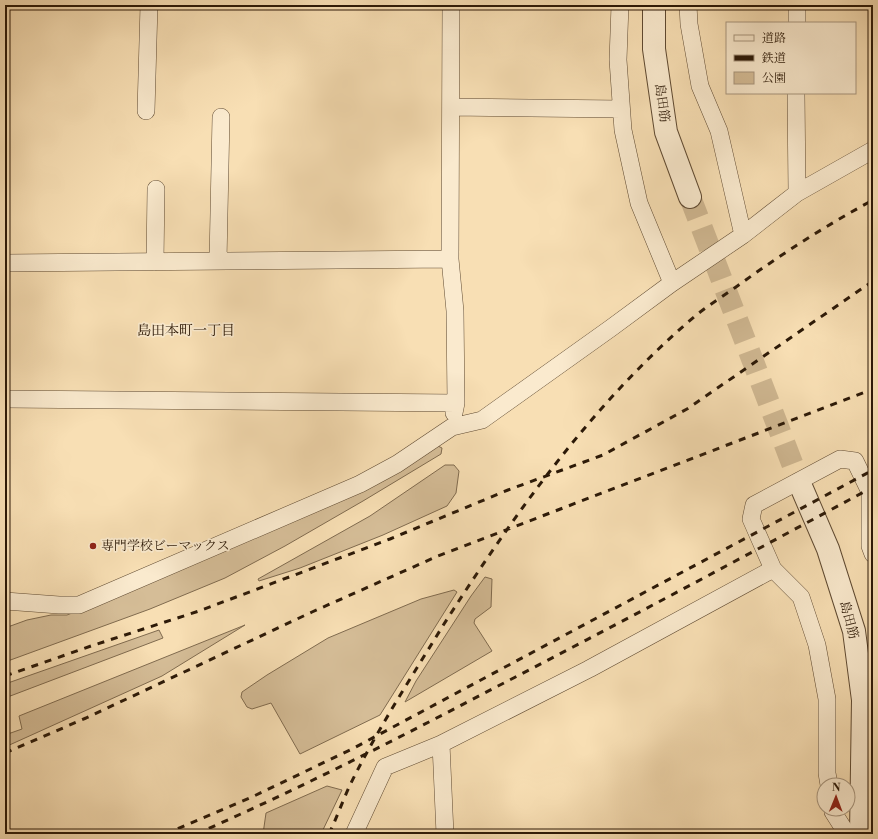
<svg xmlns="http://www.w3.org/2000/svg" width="878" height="839" viewBox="0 0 878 839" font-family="'Libre Bodoni','Noto Serif JP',serif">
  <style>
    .green { fill: #d5bd97; stroke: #806b4f }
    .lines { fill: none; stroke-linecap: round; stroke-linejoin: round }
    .tertiary-tunnel { stroke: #cfb791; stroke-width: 22; stroke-dasharray: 22 11; stroke-linecap: butt }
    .minor-casing { stroke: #5f4a32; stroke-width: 18 }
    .tertiary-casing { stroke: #5f4a32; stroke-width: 24 }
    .minor { stroke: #faeace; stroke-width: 17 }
    .tertiary { stroke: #faeace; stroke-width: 22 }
    .rail { stroke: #2c1907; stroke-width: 3; stroke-dasharray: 7 7; stroke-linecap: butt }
    .poi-dot { fill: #8f2418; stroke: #faeace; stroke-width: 1.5 }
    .labels { text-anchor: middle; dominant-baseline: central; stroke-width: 3.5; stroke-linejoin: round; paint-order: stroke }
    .street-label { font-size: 13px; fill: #2c1907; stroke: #faeace }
    .poi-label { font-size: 13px; fill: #2c1907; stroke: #faeace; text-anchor: start }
    .neighbourhood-label { font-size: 14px; fill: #2c1907; stroke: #faeace }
  </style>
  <rect width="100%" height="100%" fill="#f8dfb4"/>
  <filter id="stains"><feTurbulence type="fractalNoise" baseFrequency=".005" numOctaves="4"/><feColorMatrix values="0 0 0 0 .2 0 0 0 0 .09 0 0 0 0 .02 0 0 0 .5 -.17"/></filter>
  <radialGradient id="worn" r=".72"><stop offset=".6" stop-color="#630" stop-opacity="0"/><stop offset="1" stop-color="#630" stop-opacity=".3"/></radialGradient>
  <!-- green -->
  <path class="green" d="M 438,446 L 442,448 L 441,454 L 363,501 L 285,546 L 225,578 L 150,609 L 5,662 L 5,628 L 27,620 L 51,615 L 67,615 L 107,599 Z
    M 445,465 L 454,465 L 459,471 L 456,493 L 447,506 L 383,535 L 300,568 L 259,581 L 258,579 L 370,516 Z
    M 485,577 L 492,579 L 491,607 L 475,619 L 474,623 L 492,651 L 405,702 L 416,681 L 471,596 Z
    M 454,590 L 457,592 L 380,715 L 300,754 L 271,703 L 252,709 L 247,707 L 241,697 L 242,692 L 267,675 L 328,638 L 421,599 Z
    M 245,625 L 162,676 L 5,747 L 5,735 L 22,729 L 19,716 Z
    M 159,630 L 163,638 L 5,698 L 5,684 Z
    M 327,786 L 342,790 L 321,834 L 263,834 L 266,813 Z"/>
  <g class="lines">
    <!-- tertiary-tunnel -->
    <path class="tertiary-tunnel" d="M 690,197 L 800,484"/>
    <!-- minor casing -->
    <g class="minor-casing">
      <path id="minor" d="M 451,5 L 450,259 L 455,311 L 456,403 L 454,413
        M 620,5 L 618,60 L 623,130 L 639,203 L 672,283
        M 688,5 L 689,24 L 700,86 L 719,131 L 743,235
        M 797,23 L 797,5
        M 796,93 L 797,193
        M 451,107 L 621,109
        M 146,111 L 149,5
        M 218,261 L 221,117
        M 155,262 L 156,189
        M 5,263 L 450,259
        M 5,399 L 456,403
        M 5,601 L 59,605 L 79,605 L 360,484 L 397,464 L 452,427 L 482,420 L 611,328 L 672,283 L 743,235 L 797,193 L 873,150
        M 829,785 L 827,773 L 827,699 L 817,645 L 801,597 L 773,569 L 751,519 L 754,505 L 840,459 L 855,461 L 870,492 L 870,546 L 873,554
        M 833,809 L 833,812 L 847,834
        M 354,834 L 385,767 L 441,744
        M 445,834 L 441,744 L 589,669 L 773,569"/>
    </g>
    <!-- tertiary casing -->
    <g class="tertiary-casing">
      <path id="tertiary" d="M 654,5 L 654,49 L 666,132 L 690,197
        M 800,484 L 828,549 L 854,631 L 863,700 L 861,834"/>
    </g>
    <!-- minor -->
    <use href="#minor" class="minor"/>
    <!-- tertiary -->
    <use href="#tertiary" class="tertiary"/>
    <!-- rail -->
    <path class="rail" d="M 5,676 L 91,646 L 199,611 L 390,539 L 508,490 L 603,455 L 687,409 L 873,281
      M 5,753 L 86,718 L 312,612 L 438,556 L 873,389
      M 165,834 L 252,797 L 352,749 L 873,470
      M 196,834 C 299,789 399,738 498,686 C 624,621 749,554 873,487
      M 329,834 C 338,815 345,794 355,775 C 381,724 414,673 444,624 C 515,513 593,403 694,317 C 707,306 722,297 736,287 C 780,255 825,226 873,200"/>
  </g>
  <!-- markers -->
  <circle class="poi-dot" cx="93" cy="546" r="4"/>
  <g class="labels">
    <!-- street labels -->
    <g class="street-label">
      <text transform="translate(662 103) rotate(82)">島田筋</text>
      <text transform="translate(849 620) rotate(75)">島田筋</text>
    </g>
    <!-- poi labels -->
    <g class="poi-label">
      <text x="101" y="546">専門学校ビーマックス</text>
    </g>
    <!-- neighbourhood labels -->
    <g class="neighbourhood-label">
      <text x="186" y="331">島田本町一丁目</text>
    </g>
  </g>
  <!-- margin -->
  <rect width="878" height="839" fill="none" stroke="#f8dfb4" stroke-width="20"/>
  <rect x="6" y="6" width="866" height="827" fill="none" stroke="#2c1907" stroke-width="2"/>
  <rect x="10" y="10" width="858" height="819" fill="none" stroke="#2c1907"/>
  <!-- legend -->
  <rect x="726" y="22" width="130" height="72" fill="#faeace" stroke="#a8967e"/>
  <rect x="734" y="35" width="20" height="6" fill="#faeace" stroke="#a8967e"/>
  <text x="762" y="42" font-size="12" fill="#2c1907">道路</text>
  <rect x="734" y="55" width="20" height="6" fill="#2c1907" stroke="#a8967e"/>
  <text x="762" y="62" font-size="12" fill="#2c1907">鉄道</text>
  <rect x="734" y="72" width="20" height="12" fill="#d5bd97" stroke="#a8967e"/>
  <text x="762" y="82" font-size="12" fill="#2c1907">公園</text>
  <!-- north arrow -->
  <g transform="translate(836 797) rotate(1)"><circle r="19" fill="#faeace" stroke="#a8967e"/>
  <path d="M0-3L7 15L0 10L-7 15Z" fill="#8f2418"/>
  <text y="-6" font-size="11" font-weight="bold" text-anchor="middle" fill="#2c1907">N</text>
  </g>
  <rect width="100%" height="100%" filter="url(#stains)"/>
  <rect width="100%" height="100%" fill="url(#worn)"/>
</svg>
